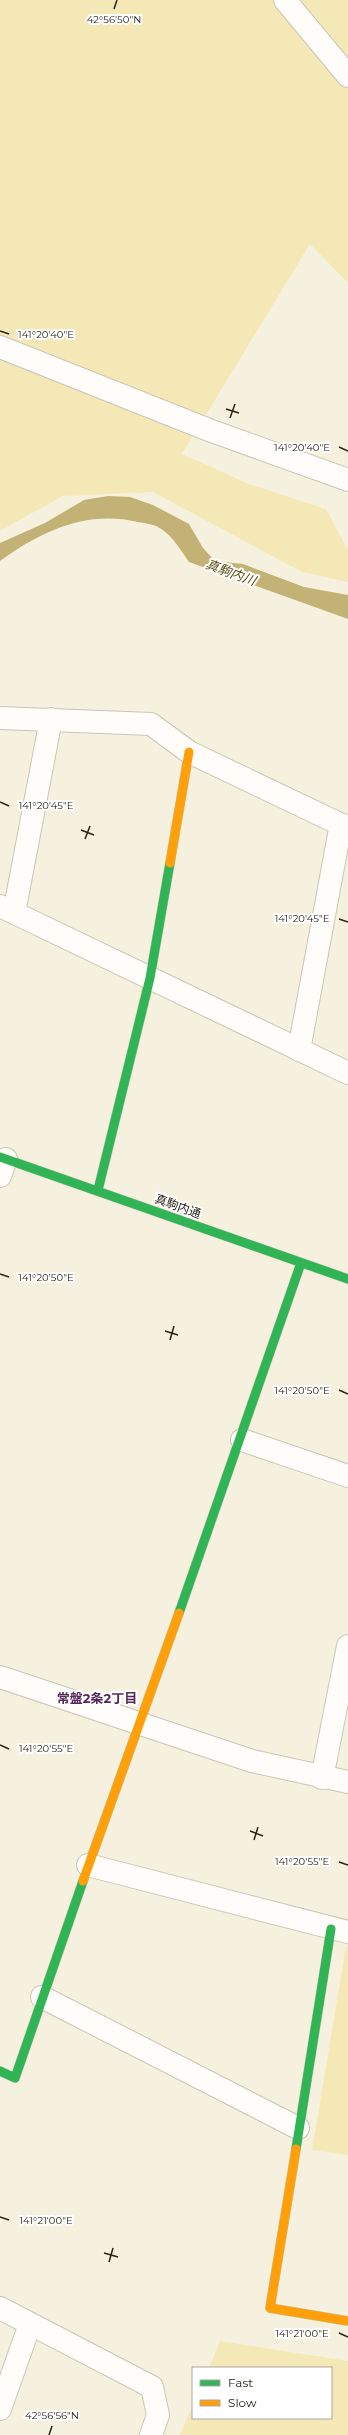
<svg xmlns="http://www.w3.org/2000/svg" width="348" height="2435" viewBox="0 0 348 2435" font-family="Montserrat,'Noto Sans JP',sans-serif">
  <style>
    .green { fill: #f5e8b7 }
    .water { fill: #c2b275 }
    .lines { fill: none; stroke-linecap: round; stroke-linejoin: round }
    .street-casing { stroke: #c9c6b7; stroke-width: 24 }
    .fast-casing { stroke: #c9c6b7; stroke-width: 10 }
    .slow-casing { stroke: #c9c6b7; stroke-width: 10 }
    .street { stroke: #fefdfa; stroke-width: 22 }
    .fast { stroke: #30b455; stroke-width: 9 }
    .slow { stroke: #ff9f0a; stroke-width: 9 }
    .ticks { fill: none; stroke: #272418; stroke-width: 1.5 }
    .labels { text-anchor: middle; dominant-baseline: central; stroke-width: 4; stroke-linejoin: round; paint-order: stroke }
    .street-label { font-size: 12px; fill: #272418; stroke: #fff }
    .water-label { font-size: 13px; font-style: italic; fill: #5c4d0f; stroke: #fff }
    .neighbourhood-label { font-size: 13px; font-weight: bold; fill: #55285b; stroke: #fff }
    .ticks-label { font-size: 10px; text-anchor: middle; fill: #272418; stroke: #fff; stroke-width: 4; stroke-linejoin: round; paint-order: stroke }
  </style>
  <rect width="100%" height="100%" fill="#f6f1df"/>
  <!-- green -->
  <path class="green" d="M 0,0 L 348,0 L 348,283 L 310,244 L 182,454 L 249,484 L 326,509 L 348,550 L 348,582 L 302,572 L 153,492 L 63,496 L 0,531 Z
    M 346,1946 L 348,1947 L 348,2155 L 312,2150 Z
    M 220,2341 L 348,2361 L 348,2435 L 180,2435 L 193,2405 L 193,2418 L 331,2418 L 331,2368 L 209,2368 Z"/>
  <!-- water -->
  <path class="water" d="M 108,496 L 130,497 L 153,505 L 189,524 L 203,548 L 215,561 L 243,564 L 304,587 L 348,595 L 348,619 L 189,562 C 180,549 171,533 156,526 C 151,524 144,523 138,522 C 86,510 42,531 0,561 L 0,543 L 45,523 L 84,500 Z"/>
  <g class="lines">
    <!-- street casing -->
    <g class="street-casing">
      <path id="street" d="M 285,0 L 348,76
        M 0,347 L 209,430 L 348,480
        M 0,718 L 151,724 L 189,752 L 348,828
        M 0,906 L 348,1073
        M 14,913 L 51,719
        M 299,1050 L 341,824
        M 0,1176 L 6,1159
        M 242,1440 L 348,1476
        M 0,1677 L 252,1761 L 348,1782
        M 322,1778 L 348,1646
        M 88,1865 L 348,1932
        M 42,1997 L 298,2128
        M 0,2308 L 152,2387 L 158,2415 L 151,2435
        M 0,2409 L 30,2324"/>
    </g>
    <!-- fast casing -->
    <g class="fast-casing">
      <path id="fast" d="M 0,1157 L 348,1279
        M 98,1190 L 150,978 L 170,863
        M 179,1613 L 301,1263
        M 0,2071 L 15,2078 L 83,1881
        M 296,2149 L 331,1929"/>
    </g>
    <!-- slow casing -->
    <g class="slow-casing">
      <path id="slow" d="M 170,863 L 189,752
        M 83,1881 L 179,1613
        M 296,2149 L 270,2308 L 348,2321"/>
    </g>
    <!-- street -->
    <use href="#street" class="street"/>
    <!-- fast -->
    <use href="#fast" class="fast"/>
    <!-- slow -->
    <use href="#slow" class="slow"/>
  </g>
  <!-- ticks -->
  <path class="ticks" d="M 114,9 L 117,0M 0,331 L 9,334M 226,409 L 239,413M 230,418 L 235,404M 339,447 L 348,451M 0,802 L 9,806M 81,830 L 94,835M 85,839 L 90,826M 339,919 L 348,922M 0,1274 L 9,1277M 165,1331 L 178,1335M 170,1340 L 174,1326M 339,1390 L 348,1394M 0,1745 L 9,1749M 250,1831 L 263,1836M 254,1840 L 258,1827M 339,1862 L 348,1865M 0,2217 L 9,2220M 104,2253 L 118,2257M 109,2262 L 113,2248M 339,2333 L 348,2337M 49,2435 L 52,2426"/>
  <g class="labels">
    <!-- street labels -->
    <g class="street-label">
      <text transform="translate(178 1206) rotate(20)">真駒内通</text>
    </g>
    <!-- water labels -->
    <g class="water-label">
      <text transform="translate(231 572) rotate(20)">真駒内川</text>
    </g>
    <!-- neighbourhood labels -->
    <g class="neighbourhood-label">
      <text x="97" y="1698">常盤2条2丁目</text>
    </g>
  </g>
  <g class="ticks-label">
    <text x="114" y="23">42°56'50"N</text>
    <text x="46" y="338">141°20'40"E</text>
    <text x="302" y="451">141°20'40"E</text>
    <text x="46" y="809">141°20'45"E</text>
    <text x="302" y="922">141°20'45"E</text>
    <text x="46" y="1281">141°20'50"E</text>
    <text x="302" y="1394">141°20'50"E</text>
    <text x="46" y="1752">141°20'55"E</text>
    <text x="302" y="1865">141°20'55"E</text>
    <text x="46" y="2224">141°21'00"E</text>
    <text x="302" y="2337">141°21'00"E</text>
    <text x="52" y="2419">42°56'56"N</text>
  </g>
  <!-- legend -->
  <rect x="192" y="2367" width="140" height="52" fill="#ffffff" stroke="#a9a7a3"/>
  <rect x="200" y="2380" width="20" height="6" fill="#30b455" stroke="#a9a7a3"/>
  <text x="228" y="2387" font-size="12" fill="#272418">Fast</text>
  <rect x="200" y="2400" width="20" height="6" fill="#ff9f0a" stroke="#a9a7a3"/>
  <text x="228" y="2407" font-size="12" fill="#272418">Slow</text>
</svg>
